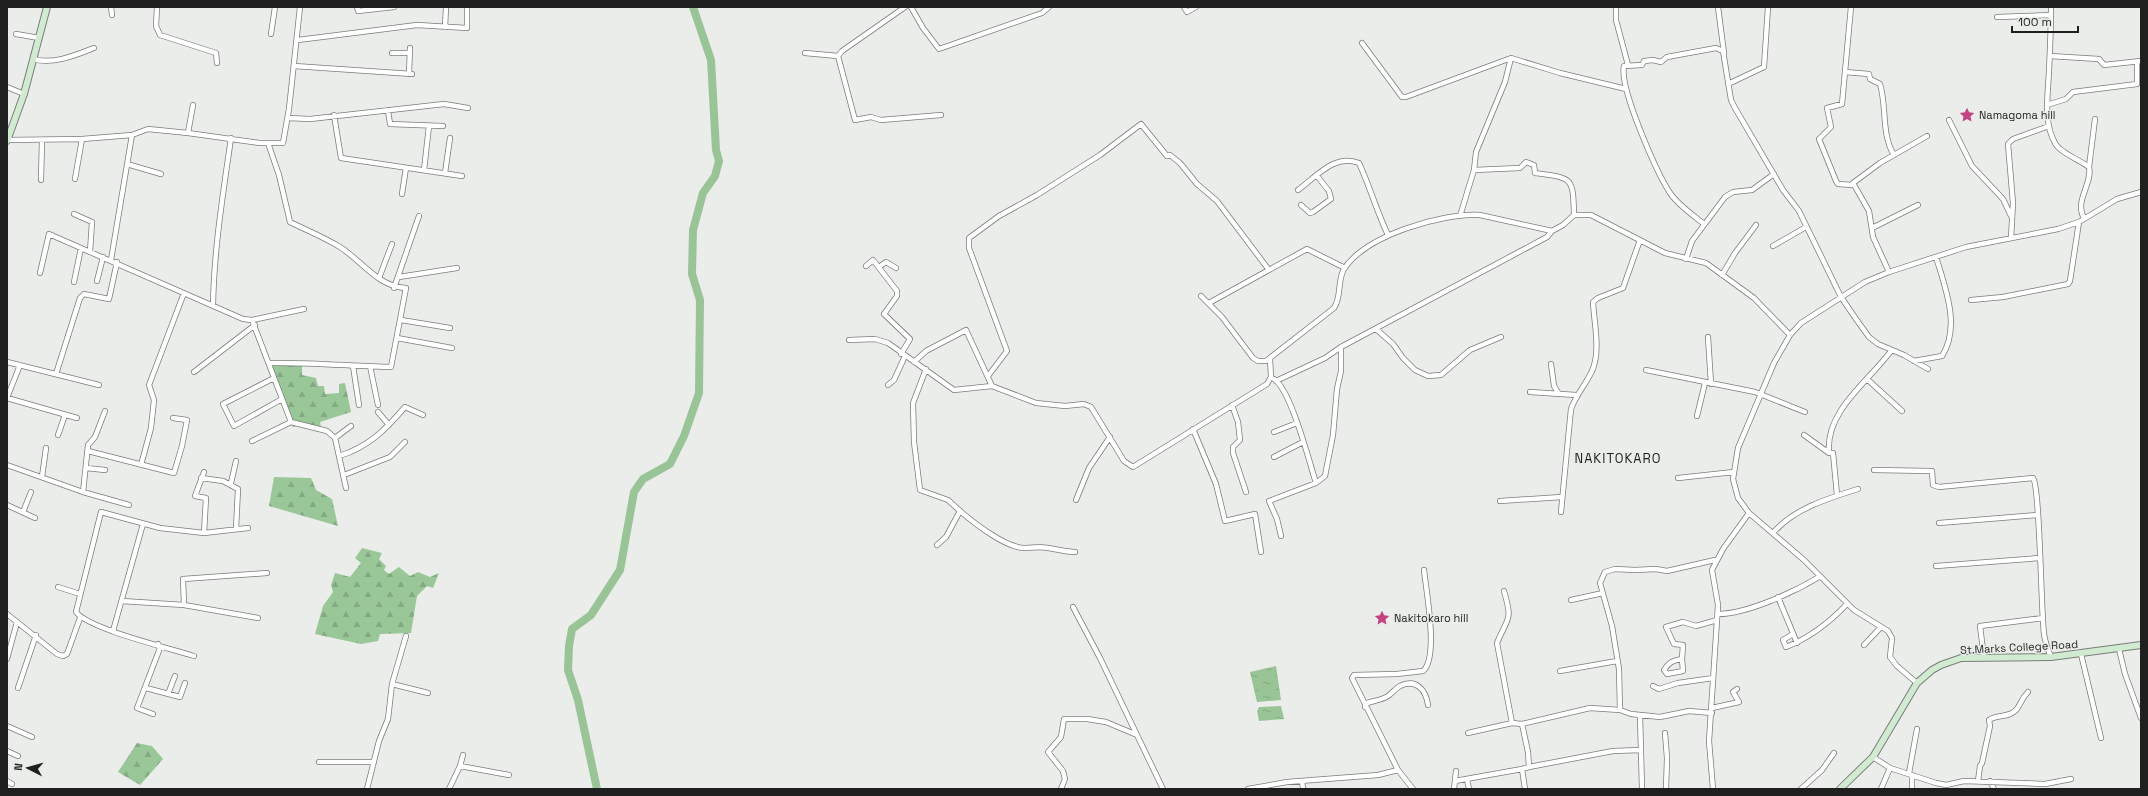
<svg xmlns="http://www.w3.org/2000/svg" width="2148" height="796" viewBox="0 0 2148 796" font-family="'Space Grotesk',sans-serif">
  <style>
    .forest { fill: url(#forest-firs) }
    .water { fill: url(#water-ripples) }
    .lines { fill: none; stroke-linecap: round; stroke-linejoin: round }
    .river { stroke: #98c496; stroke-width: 8 }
    .street-casing { stroke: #7a7d7a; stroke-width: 6 }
    .secondary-casing { stroke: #7a7d7a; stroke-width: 8 }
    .street { stroke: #fff; stroke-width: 4.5 }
    .secondary { stroke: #d1ebd1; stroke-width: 6 }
    .labels { text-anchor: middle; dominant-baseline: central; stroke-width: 3; stroke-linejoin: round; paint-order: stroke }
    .poi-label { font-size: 11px; fill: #1e1f1e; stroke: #eaedea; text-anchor: start }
    .street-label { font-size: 11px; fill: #1e1f1e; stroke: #eaedea }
    .quarter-label { font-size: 13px; letter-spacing: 1px; fill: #1e1f1e; stroke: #eaedea }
  </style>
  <defs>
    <pattern id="forest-firs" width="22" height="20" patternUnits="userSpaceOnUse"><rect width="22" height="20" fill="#9ac798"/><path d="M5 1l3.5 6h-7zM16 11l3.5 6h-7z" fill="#84aa83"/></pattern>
    <pattern id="water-ripples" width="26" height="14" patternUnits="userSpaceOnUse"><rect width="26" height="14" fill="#98c496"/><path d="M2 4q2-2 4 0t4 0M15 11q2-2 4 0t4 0" fill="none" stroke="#83a881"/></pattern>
  </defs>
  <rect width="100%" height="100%" fill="#eaedea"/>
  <!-- forest -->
  <path class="forest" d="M 271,365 L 302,365 L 302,375 L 316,378 L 318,386 L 324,386 L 325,394 L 339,393 L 339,384 L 345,383 L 351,412 L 320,422 L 321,427 L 305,424 L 293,427 Z
    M 274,477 L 311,478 L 316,490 L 332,499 L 338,526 L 269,506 Z
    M 362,548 L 382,553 L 379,559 L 386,566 L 384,570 L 389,574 L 399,567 L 410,576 L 418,572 L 430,577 L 439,573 L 433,588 L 427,586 L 417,596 L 411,633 L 380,634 L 378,641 L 361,644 L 315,634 L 323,606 L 333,592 L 331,585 L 335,573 L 350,577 L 361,563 L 355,558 Z
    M 137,743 L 152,746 L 163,759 L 140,785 L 118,772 Z"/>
  <!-- water -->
  <path class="water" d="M 1276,666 L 1281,700 L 1257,702 L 1250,672 Z
    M 1281,706 L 1284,719 L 1259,721 L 1257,711 L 1259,707 Z"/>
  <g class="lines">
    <!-- river -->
    <path class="river" d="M 597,789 L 578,700 L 568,670 L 569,646 L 572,629 L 591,615 L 620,570 L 634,492 L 643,479 L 670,464 L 684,436 L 699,393 L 700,300 L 692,274 L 693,230 L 703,193 L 715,176 L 719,161 L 716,150 L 711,60 L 693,7"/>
    <!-- street casing -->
    <g class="street-casing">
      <path id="street" d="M 111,7 L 112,15
        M 157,7 L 156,26 L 160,35 L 216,53 L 217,63
        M 357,7 L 358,11 L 394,7
        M 905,7 L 842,51 L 838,56 L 855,120 L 871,117 L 881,120 L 941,115
        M 911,7 L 923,28 L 939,49 L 1042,13 L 1049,7
        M 1184,7 L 1187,12 L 1196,7
        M 1616,7 L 1616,20 L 1628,65
        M 1718,7 L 1724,53
        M 1851,7 L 1842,104 L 1827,108 L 1831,127 L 1819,139 L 1836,181 L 1838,184 L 1853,185
        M 2051,7 C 2051,28 2050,50 2049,71 C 2048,94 2043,122 2055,143 C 2060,153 2080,160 2089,167 C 2093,183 2074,201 2084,218
        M 1997,17 L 2051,15
        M 445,27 L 446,7
        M 16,34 L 39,38
        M 271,34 L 275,7
        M 298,40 L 417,25 L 467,28 L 467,7
        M 1362,43 L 1402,97 L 1406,97 L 1511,58 L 1560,73 L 1626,89
        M 392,53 L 410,53
        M 805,53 L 838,56
        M 2050,56 L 2099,59 L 2104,65 L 2141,61
        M 33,59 C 53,65 76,55 94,48
        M 294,66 L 412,74
        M 1845,72 L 1869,74 L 1870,79 L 1880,84 C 1887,107 1881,134 1894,155
        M 409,74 L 410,48
        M 1728,84 L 1764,67 L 1768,7
        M 7,87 L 24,94
        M 2047,105 L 2066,99 L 2073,92 L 2137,84 L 2137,62
        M 388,110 L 390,124 L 443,126
        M 334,115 L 341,158 L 462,176
        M 288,118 L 310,119 L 444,104 L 468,108
        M 1949,120 L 1972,166 L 2003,199 L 2011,216
        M 188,133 L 193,105
        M 7,140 L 82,139 L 132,135 L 148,129 L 188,133 L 260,143 L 283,143 L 289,109 L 300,7
        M 268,143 L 279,175 L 290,222 C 306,230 324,237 340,247 C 362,261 378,287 406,288 L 391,367 C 350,366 309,362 269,363
        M 127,164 L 161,174
        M 2089,167 L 2095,119
        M 424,170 L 429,126
        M 1474,170 L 1520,168 L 1526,162 L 1534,165 L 1535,173 C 1573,178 1573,177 1574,215
        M 445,173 L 450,138
        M 75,179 L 82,139
        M 41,180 L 42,140
        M 1298,190 C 1316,177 1335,153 1359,163 C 1370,187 1377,212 1388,235
        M 402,194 L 406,168
        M 1301,205 L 1310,213 L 1313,212 L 1331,199 L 1329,191 L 1317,176
        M 74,214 L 92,222 L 90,252
        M 1460,216 L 1474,170 L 1476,152 L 1505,82 L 1511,58
        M 1704,224 C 1693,215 1678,205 1670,193 C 1657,173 1619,88 1624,66 L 1642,65 L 1644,61 L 1653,60 L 1661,62 L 1667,57 L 1716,48 L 1723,51 L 1731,100 L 1735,108 L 1783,190 L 1799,211 L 1841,297 L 1856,319 L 1869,337 L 1878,344 L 1904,355 L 1928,369
        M 1872,228 L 1918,205
        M 2011,238 L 2013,203 L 2008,144 L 2013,139 L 2049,126
        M 1773,246 L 1806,227
        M 1686,259 L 1692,241 L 1725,197 L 1733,192 L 1752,190 L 1774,174
        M 111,260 L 132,135
        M 866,266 L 873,260 L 897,291 L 897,296 L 884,314 L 910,339 L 901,354
        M 879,267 L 886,262 L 896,268
        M 1889,272 L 1873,237 L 1869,211 L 1853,183 L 1880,163 L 1927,136
        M 40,273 L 49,234 L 243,319 L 252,320 L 304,309
        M 1722,275 L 1735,253 L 1756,225
        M 399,277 L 457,268
        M 379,278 L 392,244
        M 97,281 L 103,257
        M 74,282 L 81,248
        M 394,288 L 419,216
        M 1201,296 L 1222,317 L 1253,358 L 1258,361 L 1266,361 L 1334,308 C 1342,296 1337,281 1344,269 C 1366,235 1442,213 1480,215 L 1552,231 L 1563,225 L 1574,215 L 1591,215 L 1665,253 L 1706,263 L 1754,298 L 1790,335
        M 1971,300 L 2003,297 L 2068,284 L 2070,281 L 2079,222
        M 1209,303 L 1307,249 L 1345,268
        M 213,305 C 214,249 223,194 231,138
        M 252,320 L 291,422
        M 401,320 L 450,328
        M 1376,329 L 1393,344 L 1403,358 L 1415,370 L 1428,376 L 1441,375 L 1470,350 L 1501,337
        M 1708,337 L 1711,384
        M 397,338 L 452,348
        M 849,340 L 875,339 L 888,343 L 954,390 L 992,386 L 1036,403 L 1065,406 L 1084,404 L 1091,407 L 1124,461 L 1133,467 L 1267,384 L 1271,377 L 1270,359
        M 1914,361 L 1942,356 C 1961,327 1945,287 1936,257
        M 7,362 L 99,385
        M 914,362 L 926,351 L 966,330 L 992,386
        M 1551,364 L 1554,386 L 1559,394
        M 20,365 L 7,398 L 77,418
        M 353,366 L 359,405
        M 370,366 L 378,405
        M 926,369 L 913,403 L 914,442 L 920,490 L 948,500 L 960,511
        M 1646,370 L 1755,392 L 1805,412
        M 194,372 L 255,325
        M 56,374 L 80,298 L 84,294 L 109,299 L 117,262
        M 988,376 L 1007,351 L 969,248 L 969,238 L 999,216 L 1037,195 L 1100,155 L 1141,124 L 1167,156 L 1170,155 L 1180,163 L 1197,184 L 1217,201 L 1269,270
        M 274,378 L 223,404 L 234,426 L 282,399
        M 1274,379 C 1291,390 1309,461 1316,483
        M 1867,379 L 1902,411
        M 1276,381 L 1325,358 L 1341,347 L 1547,237 L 1552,231
        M 888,385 L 894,380 L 905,356
        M 1530,392 L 1576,395
        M 1232,405 L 1238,422 L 1240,440 L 1233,447 L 1233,453 L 1246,492
        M 378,412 L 389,425
        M 1697,416 L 1705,383
        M 1193,429 L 1216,484 L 1225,521 L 1255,514 L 1261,552
        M 1274,432 L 1297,423
        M 58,435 L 65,415
        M 1804,435 L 1829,453 L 1833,453 L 1837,495
        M 335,438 L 351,426
        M 252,441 L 291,422 L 327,431 L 335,438 L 346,488
        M 88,451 L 174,473 L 182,446 L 187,420 L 173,418
        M 1829,453 C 1825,411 1869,381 1891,351
        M 339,456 C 369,447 386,429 405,407 L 423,415
        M 1274,457 L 1303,442
        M 7,465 L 83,492 L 129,505
        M 141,465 L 151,428 L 154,400 L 149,385 L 184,293
        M 86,468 L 105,470
        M 1874,470 L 1932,471 L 1933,485 L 1939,487 L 2033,478 C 2040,486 2041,612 2044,634 C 2045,641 2048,650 2051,657
        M 344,475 L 390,457 L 405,442
        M 42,477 L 46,448
        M 201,478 L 223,481 L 238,489 L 236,529
        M 1678,478 L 1734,472
        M 231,483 L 236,461
        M 83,492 L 88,445 L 95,437 L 105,411
        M 1076,500 L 1089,468 L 1110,437
        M 1500,501 L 1562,497
        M 7,505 L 35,518
        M 23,512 L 31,492
        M 1561,512 L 1571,409 C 1576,395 1586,384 1592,371 C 1601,351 1594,323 1593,302 L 1598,298 L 1623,288 L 1640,240
        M 1939,523 L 2037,515
        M 204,533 L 206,498 L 195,496 L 204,472
        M 1773,533 C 1793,509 1829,498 1858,489
        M 1281,536 L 1277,519 L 1269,501 L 1316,483 L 1325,476 L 1333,435 L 1337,389 L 1341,371 L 1341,347
        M 937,545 L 946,537 L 960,511 C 974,523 1007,549 1026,548 C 1034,548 1040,546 1048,548 C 1057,549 1065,552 1075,552
        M 1936,566 L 2039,558
        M 58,587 L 80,594
        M 1504,591 C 1513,622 1508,616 1497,643 L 1512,723
        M 1778,597 L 1797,643
        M 1571,600 L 1603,593
        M 122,601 L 184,605 L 258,618
        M 184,605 L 183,579 L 267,573
        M 7,614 L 57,654 L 63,656 L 67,654 L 80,618
        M 1718,614 C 1747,614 1794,592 1819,577
        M 113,631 L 143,524
        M 1793,634 L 1783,640 L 1786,647 C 1809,638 1830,622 1847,604
        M 1864,645 L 1881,627
        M 2119,649 L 2125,674 L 2141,718
        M 2081,654 L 2101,738
        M 194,656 C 169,648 89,629 76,612 L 101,512 L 160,528 L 204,533 L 248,528
        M 1984,658 L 1980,626 L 2043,618
        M 7,659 L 17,622
        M 1682,659 L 1683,671 L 1667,674 L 1664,670 C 1669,662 1674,660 1682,659 L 1683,645 L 1674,644 L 1666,627 L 1683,622 L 1696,626 L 1717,620
        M 1560,671 L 1617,661
        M 1917,683 L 1897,666 L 1890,657 L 1892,638 L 1888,631 L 1854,610 L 1804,560 L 1749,513 L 1738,498 L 1733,479 L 1738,448 L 1774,363 L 1790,335 L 1801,323 L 1865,282 L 1889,272 L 1966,247 L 2058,229 L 2079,222 L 2117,199 L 2141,192
        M 392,684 L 428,693
        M 1653,686 L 1659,689 L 1678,683 L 1713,678
        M 18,688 L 36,635
        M 146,688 L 180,697 L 185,683
        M 168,694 L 175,676
        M 1365,707 L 1367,703 C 1373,701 1382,700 1388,696 C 1392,693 1395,689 1400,686 C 1416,678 1426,690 1428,705
        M 1712,708 L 1739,702 L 1733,692 L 1737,689
        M 1712,713 L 1689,711 L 1660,717 L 1631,714 L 1620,710 L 1619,669 L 1612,626 L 1600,583 L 1605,572 L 1615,569 L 1635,570 L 1656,569 L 1667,571 L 1715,560
        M 153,714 L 137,708 L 160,648 L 158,644
        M 1640,715 L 1642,789
        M 7,726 L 32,737
        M 1468,733 L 1512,723 L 1522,724
        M 1665,733 L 1667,758 L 1666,789
        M 1137,735 L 1163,789
        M 7,751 L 18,756
        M 1873,757 L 1890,768 L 1936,783 L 1946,785 L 1964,781 L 2045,784 L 2071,779
        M 319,762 L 374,762
        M 460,766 L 509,775
        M 1529,767 L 1613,751 L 1641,750
        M 1909,773 L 1917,729
        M 1467,779 L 1469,789
        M 7,781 L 12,784
        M 1302,781 L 1303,789
        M 1455,781 L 1522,769
        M 1978,781 L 1980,766 L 1982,763 L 1990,726 L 1989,720 C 1997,714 2009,718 2016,710 C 2020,706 2021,699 2028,692
        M 1990,781 L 1994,789
        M 367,789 L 379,741 L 388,719 L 392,684 L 406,636
        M 449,789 L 460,766 L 463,755
        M 1061,789 L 1065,779 L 1063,771 L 1048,752 L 1061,737 L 1064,719 L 1087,719 L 1106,722 L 1137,735 L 1100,658 L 1073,607
        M 1248,789 L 1287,782 L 1378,775 L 1398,770
        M 1413,789 L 1398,770 L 1352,678 L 1354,675 L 1397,674 L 1423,671 C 1439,658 1426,590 1424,570
        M 1454,789 L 1456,771
        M 1525,789 L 1522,769 L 1529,767 L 1528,752 L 1522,724 L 1590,708 L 1620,710
        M 1713,789 L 1709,741 L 1718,605 L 1712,570 L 1723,549 L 1749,513
        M 1801,789 L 1822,770 L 1834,753
        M 1881,789 L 1890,768
        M 1912,789 L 1912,775"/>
    </g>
    <!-- secondary casing -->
    <g class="secondary-casing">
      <path id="secondary" d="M 7,141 L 24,94 L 47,7
        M 1840,789 L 1873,757 L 1917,683 L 1932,670 L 1941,665 L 1961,658 L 2051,657 L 2141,645"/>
    </g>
    <!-- street -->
    <use href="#street" class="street"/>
    <!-- secondary -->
    <use href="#secondary" class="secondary"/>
  </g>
  <!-- icons -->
  <defs>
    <g id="sight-bare" transform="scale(1.2)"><path d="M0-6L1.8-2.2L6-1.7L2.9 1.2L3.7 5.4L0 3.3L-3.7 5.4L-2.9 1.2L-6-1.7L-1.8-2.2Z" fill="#c64182" stroke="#eaedea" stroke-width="2.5" paint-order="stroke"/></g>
  </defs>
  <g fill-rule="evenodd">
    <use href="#sight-bare" x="1967" y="115"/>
    <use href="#sight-bare" x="1382" y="618"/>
  </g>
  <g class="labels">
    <!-- poi labels -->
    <g class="poi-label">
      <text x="1979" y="115">Namagoma hill</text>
      <text x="1394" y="618">Nakitokaro hill</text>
    </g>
    <!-- street labels -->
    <g class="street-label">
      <text transform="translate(2019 647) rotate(-3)">St.Marks College Road</text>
    </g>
    <!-- quarter labels -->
    <g class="quarter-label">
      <text x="1618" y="458">NAKITOKARO</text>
    </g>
  </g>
  <!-- border -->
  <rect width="2148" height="796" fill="none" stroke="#1e1f1e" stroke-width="16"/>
  <!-- north arrow -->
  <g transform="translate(28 768) rotate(276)" stroke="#eaedea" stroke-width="3" paint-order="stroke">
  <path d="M0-3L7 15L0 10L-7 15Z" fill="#1e1f1e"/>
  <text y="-6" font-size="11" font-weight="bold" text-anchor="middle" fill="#1e1f1e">N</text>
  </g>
  <!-- scale -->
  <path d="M2012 26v6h66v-6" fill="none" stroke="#1e1f1e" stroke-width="2"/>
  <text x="2018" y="26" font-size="12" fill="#1e1f1e" stroke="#eaedea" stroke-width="3" paint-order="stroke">100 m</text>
</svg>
